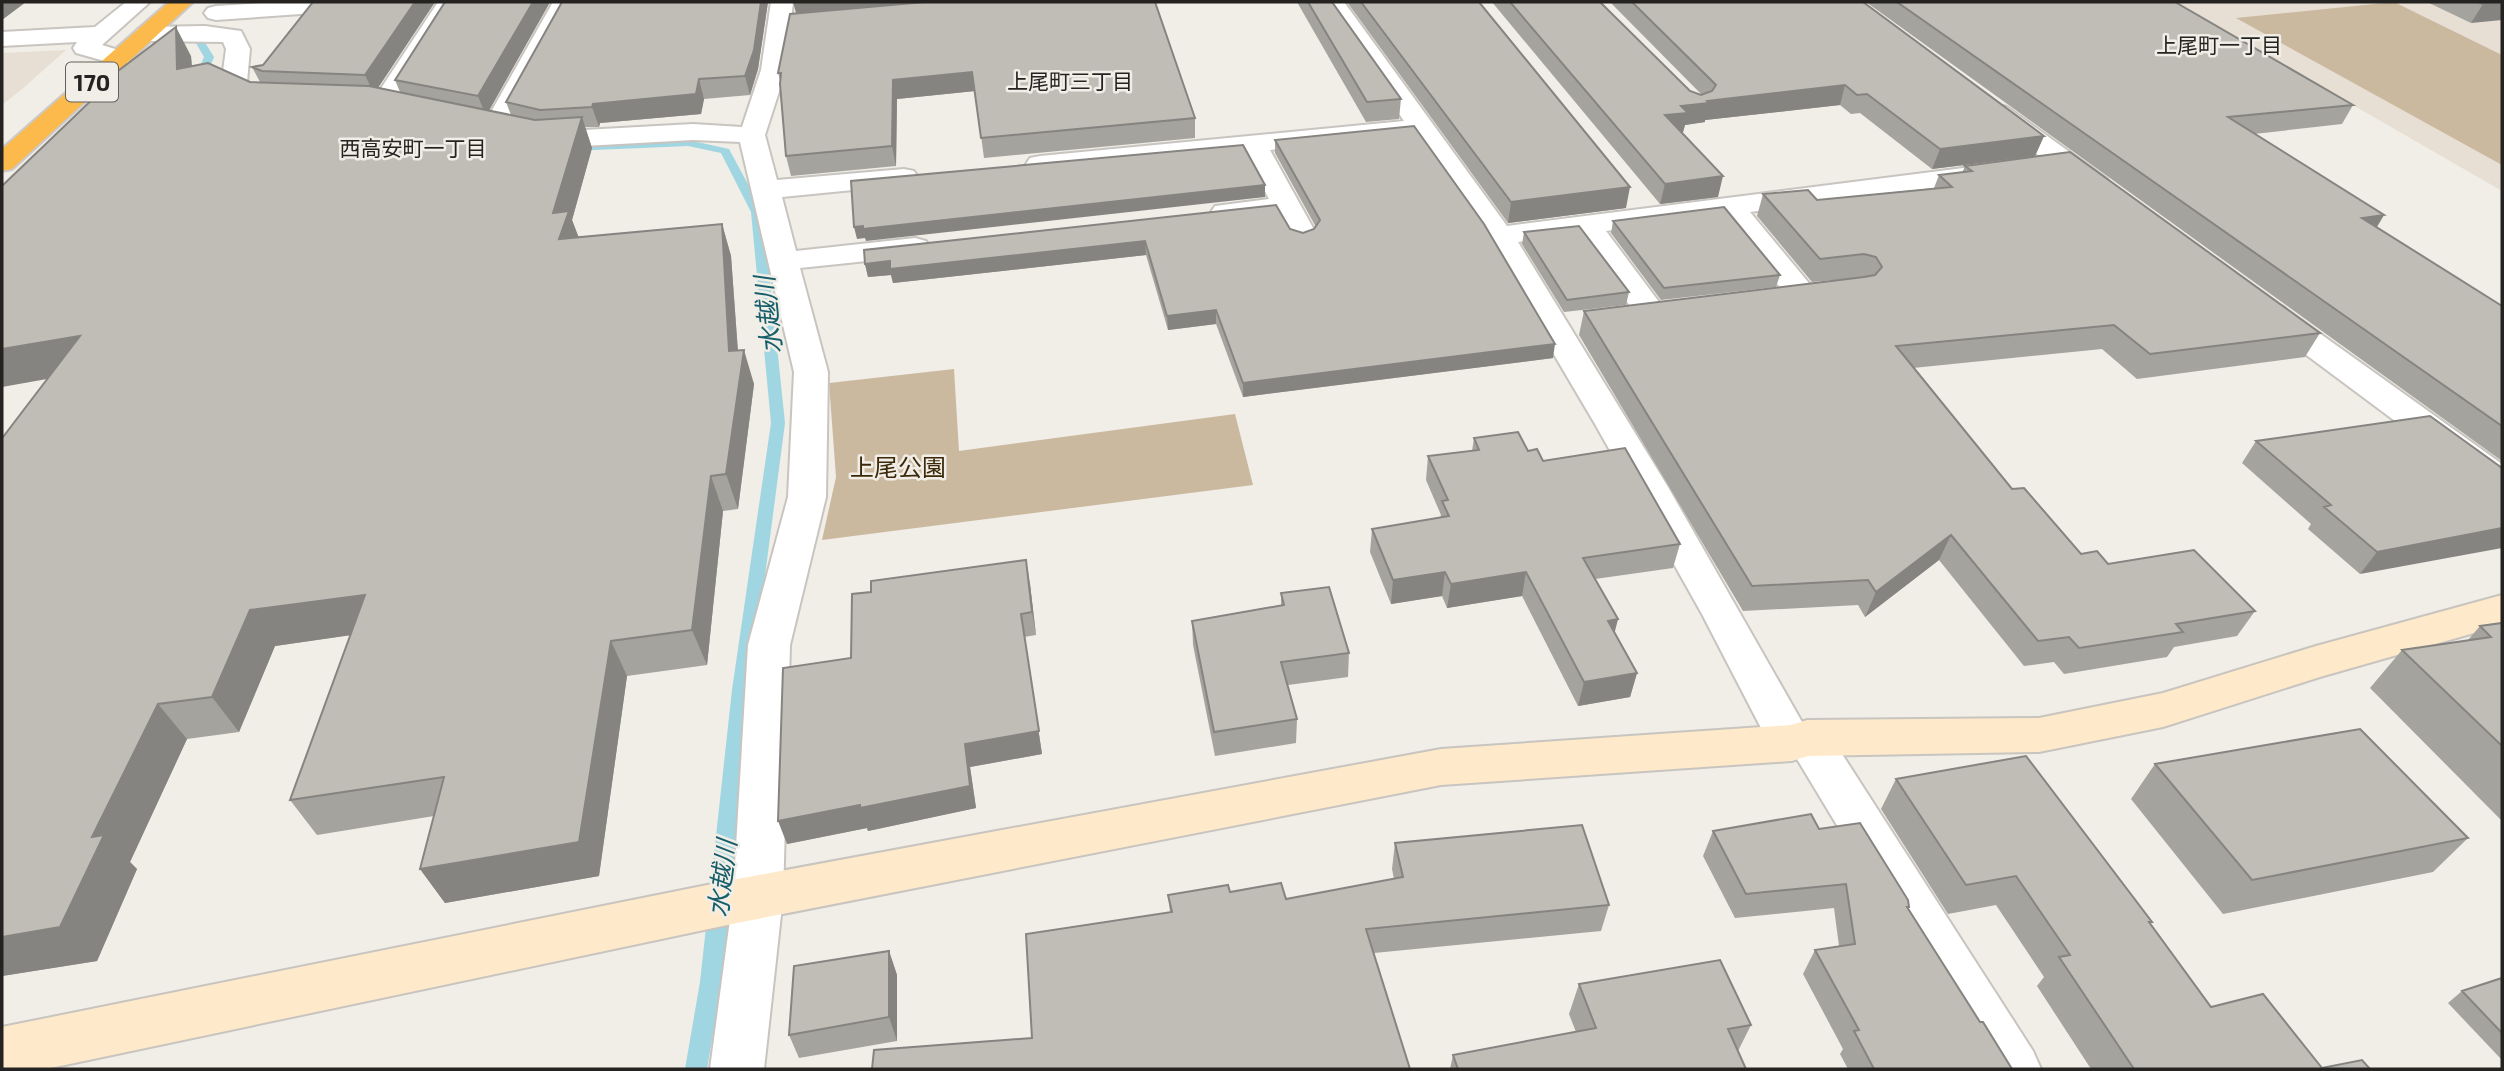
<svg xmlns="http://www.w3.org/2000/svg" width="2504" height="1071" viewBox="0 0 2504 1071" font-family="'Exo 2','Noto Sans JP',sans-serif">
  <style>
    .built { fill: #e7dfd3 }
    .green { fill: #cbb99f }
    .lines { fill: none; stroke-linecap: round; stroke-linejoin: round }
    .stream { fill: #9fd6e1; fill-rule: evenodd }
    .street-casing { stroke: #c8c4bf; stroke-width: 4 }
    .secondary-casing { stroke: #c8c4bf; stroke-width: 4 }
    .highway-casing { stroke: #cbcaca; stroke-width: 4 }
    .street { fill: #fff; fill-rule: evenodd }
    .secondary { fill: #feeaca; fill-rule: evenodd }
    .highway { fill: #fcba4d; fill-rule: evenodd }
    .wall { fill: #a5a39d }
    .shaded-wall { fill: #868480 }
    .building { fill: #c0bdb7; stroke: #868480; stroke-width: 2 }
    .labels { text-anchor: middle; dominant-baseline: central; stroke-width: 5; stroke-linejoin: round; paint-order: stroke }
    .far-neighbourhood-label { font-size: 21px; fill: #252321; stroke: #f1ede7 }
    .shield { fill: #f1ede7; stroke: #62605c; stroke-width: 2 }
    .shield-label { font-size: 23px; font-weight: bold; fill: #252321 }
    .park-label { font-size: 24px; fill: #3b2909; stroke: #f1ede7 }
    .water-label { font-size: 26px; font-style: italic; fill: #155f6b; stroke: #f1ede7 }
  </style>
  <rect width="100%" height="100%" fill="#f1ede7"/>
  <!-- built -->
  <path class="built" d="M 2174,2 L 2502,2 L 2502,191 Z
    M 66,50 L 21,90 L 2,105 L 2,53 Z"/>
  <!-- green -->
  <path class="green" d="M 2394,2 L 2502,55 L 2502,165 L 2236,18 Z
    M 954,369 L 959,451 L 1235,414 L 1253,485 L 822,540 L 836,477 L 829,383 Z"/>
  <g class="lines">
    <!-- stream -->
    <path class="stream" d="M 198,41 L 204,41 L 214,57 L 206,76 L 209,83 L 204,86 L 200,85 L 196,76 L 204,57 L 196,43 Z
      M 688,140 L 729,149 L 763,212 L 785,423 L 750,690 L 722,982 L 707,1069 L 685,1069 L 700,982 L 732,690 L 771,423 L 751,212 L 721,153 L 688,146 L 571,151 L 565,148 L 571,145 Z"/>
    <!-- street casing -->
    <g class="street-casing">
      <path id="street" d="M 126,2 L 150,2 L 102,45 L 128,53 L 131,58 L 128,63 L 119,65 L 76,53 L 73,48 L 77,42 L 2,46 L 2,32 L 95,27 Z
        M 279,2 L 384,2 L 381,7 L 373,9 L 216,20 L 208,18 L 204,13 L 208,8 L 216,6 Z
        M 438,2 L 460,2 L 392,110 L 383,113 L 374,110 L 370,105 Z
        M 553,2 L 575,2 L 508,128 L 504,134 L 495,136 L 486,134 L 482,128 Z
        M 771,2 L 793,2 L 786,70 L 765,135 L 777,180 L 904,169 L 914,171 L 918,177 L 914,183 L 904,185 L 782,197 L 796,251 L 915,238 L 926,241 L 930,247 L 926,253 L 915,256 L 800,268 L 828,372 L 826,497 L 790,645 L 783,897 L 764,1069 L 710,1069 L 733,897 L 748,645 L 788,497 L 794,372 L 740,142 L 693,140 L 547,148 L 529,144 L 525,138 L 529,132 L 538,130 L 547,132 L 693,124 L 742,127 L 761,70 Z
        M 1322,2 L 1344,2 L 1507,226 L 1987,165 L 1997,167 L 2001,173 L 1997,179 L 1987,181 L 1750,212 L 1818,294 L 1813,301 L 1802,303 L 1791,301 L 1722,216 L 1606,231 L 1668,314 L 1663,321 L 1652,324 L 1641,321 L 1578,235 L 1518,242 L 1668,487 L 1802,722 L 1808,720 L 1824,726 L 2033,1051 L 2041,1069 L 1984,1069 L 1797,759 L 1791,761 L 1775,755 L 1702,614 L 1595,424 L 1484,236 L 1414,136 L 1270,150 L 1317,235 L 1312,241 L 1302,244 L 1292,241 L 1277,216 L 1225,221 L 1215,218 L 1211,212 L 1215,206 L 1269,199 L 1244,152 L 1040,172 L 1030,170 L 1026,164 L 1030,158 L 1040,156 L 1404,121 Z
        M 205,26 L 241,31 L 250,49 L 247,82 L 281,96 L 285,101 L 281,106 C 263,111 242,98 225,91 L 221,86 L 226,49 L 223,42 L 146,41 L 138,39 L 134,34 L 138,29 L 146,27 Z
        M 1998,105 L 2007,107 L 2107,179 L 2111,185 L 2107,191 L 2097,193 L 2087,191 L 1989,119 L 1985,113 L 1989,107 Z
        M 2272,304 L 2283,307 L 2502,464 L 2502,494 L 2489,491 L 2261,321 L 2256,314 L 2261,307 Z"/>
    </g>
    <!-- secondary casing -->
    <g class="secondary-casing">
      <path id="secondary" d="M 2502,595 L 2502,625 L 2320,677 L 2163,727 L 2039,752 L 1808,756 L 1791,761 L 1441,785 L 737,923 L 46,1069 L 2,1069 L 2,1027 L 737,879 L 1441,749 L 1791,725 L 1808,720 L 2039,718 L 2163,693 L 2316,646 Z"/>
    </g>
    <!-- highway casing -->
    <g class="highway-casing">
      <path id="highway" d="M 169,2 L 193,2 L 12,169 L 2,171 L 2,149 Z"/>
    </g>
    <!-- street -->
    <use href="#street" class="street"/>
    <!-- secondary -->
    <use href="#secondary" class="secondary"/>
    <!-- highway -->
    <use href="#highway" class="highway"/>
  </g>
  <!-- wall -->
  <path class="wall" d="M 435,2 L 378,87 L 400,92 L 395,80 L 445,2 L 550,2 L 489,110 L 511,115 L 506,102 L 562,2 L 768,2 L 758,69 L 750,95 L 704,99 L 701,114 L 600,123 L 599,127 L 585,127 L 592,148 L 572,220 L 578,237 L 722,224 L 731,256 L 738,351 L 754,384 L 738,509 L 723,511 L 707,665 L 627,676 L 599,876 L 445,903 L 420,869 L 434,816 L 317,835 L 290,800 L 350,635 L 275,646 L 239,732 L 187,739 L 130,862 L 137,869 L 97,961 L 2,976 L 2,437 L 3,437 L 47,379 L 93,99 L 89,93 L 191,56 L 192,66 L 250,82 L 260,82 L 252,67 L 263,65 Z
    M 925,2 L 1195,118 L 1195,138 L 984,158 L 975,91 L 897,99 L 896,166 L 791,176 L 786,156 L 780,80 L 778,73 Z
    M 1297,2 L 1332,2 L 1401,99 L 1399,119 L 1366,122 Z
    M 1347,2 L 1479,2 L 1626,208 L 1508,223 Z
    M 1492,2 L 1600,2 L 1690,91 L 1701,95 L 1702,95 L 1610,2 L 1863,2 L 2044,136 L 2035,156 L 1932,169 L 1860,113 L 1851,114 L 1840,105 L 1705,120 L 1705,122 L 1685,125 L 1683,132 L 1681,133 L 1718,197 L 1660,204 Z
    M 1866,2 L 2175,2 L 2353,105 L 2342,124 L 2254,134 L 2384,215 L 2377,227 L 2502,306 L 2502,461 Z
    M 2427,2 L 2502,2 L 2471,23 Z
    M 1275,140 L 1553,358 L 1243,397 L 1216,324 L 1168,330 L 1146,255 L 893,283 L 891,275 L 868,277 L 865,264 L 1290,229 L 1303,233 L 1314,229 L 1316,227 L 1275,153 Z
    M 1965,166 L 2320,333 L 2305,357 L 2137,379 L 2102,349 L 1913,368 L 2012,489 L 2081,554 L 2108,564 L 2255,611 L 2237,636 L 2174,647 L 2167,657 L 2064,674 L 2054,662 L 2024,666 L 1939,560 L 1865,617 L 1858,605 L 1743,611 L 1579,335 L 1584,311 L 1857,278 L 1812,282 L 1757,216 L 1763,194 L 1817,200 L 1934,188 L 1939,175 L 1962,173 Z
    M 1613,221 L 1780,275 L 1776,287 L 1661,300 L 1611,233 Z
    M 1524,232 L 1629,292 L 1626,305 L 1564,312 L 1522,244 Z
    M 1474,438 L 1528,451 L 1680,544 L 1673,568 L 1595,579 L 1618,619 L 1614,632 L 1637,673 L 1630,697 L 1578,706 L 1522,596 L 1447,608 L 1442,596 L 1391,604 L 1370,552 L 1372,529 L 1440,518 L 1441,515 L 1426,480 L 1428,456 L 1472,451 Z
    M 2256,441 L 2502,468 L 2360,574 L 2308,529 L 2311,524 L 2242,463 Z
    M 1030,584 L 1036,635 L 1024,637 L 1042,754 L 970,767 L 976,808 L 868,831 L 867,828 L 787,844 Z
    M 1281,593 L 1349,653 L 1348,677 L 1288,685 L 1297,719 L 1296,743 L 1215,756 L 1193,645 L 1192,621 L 1281,605 Z
    M 2502,623 L 2502,821 L 2370,688 L 2402,650 L 2468,640 L 2480,626 Z
    M 2155,764 L 2468,838 L 2433,872 L 2223,914 L 2131,799 Z
    M 1896,779 L 2152,922 L 2150,924 L 2211,1007 L 2322,1068 L 2370,1069 L 2091,1069 L 2037,986 L 2044,977 L 1996,905 L 1948,914 L 1881,809 Z
    M 1819,829 L 1909,907 L 1908,909 L 1980,1022 L 2012,1069 L 1848,1069 L 1840,1054 L 1843,1049 L 1803,974 L 1815,950 L 1839,946 L 1834,908 L 1735,918 L 1703,856 L 1713,831 Z
    M 1395,843 L 1609,905 L 1601,931 L 1374,953 L 1032,1038 L 1170,912 L 1168,895 L 1230,892 L 1286,899 L 1394,879 L 1392,869 Z
    M 889,951 L 897,975 L 897,1041 L 799,1058 L 789,1035 Z
    M 2502,978 L 2502,1058 L 2501,1059 L 2448,1003 L 2462,991 Z
    M 1579,984 L 1751,1025 L 1738,1051 L 1746,1069 L 1450,1069 L 1453,1055 L 1576,1032 L 1569,1014 Z"/>
  <!-- shaded-wall -->
  <path class="shaded-wall" d="M 2,2 L 26,2 L 2,20 Z
    M 415,2 L 435,2 L 374,94 L 365,75 Z
    M 533,2 L 550,2 L 486,116 L 478,96 Z
    M 761,2 L 768,2 L 758,69 L 750,95 L 745,76 Z
    M 793,2 L 922,2 L 796,13 Z
    M 2502,2 L 2502,20 L 2471,23 L 2483,4 Z
    M 176,27 L 191,56 L 194,98 L 177,69 Z
    M 972,72 L 975,91 L 897,99 L 896,166 L 892,146 L 893,80 Z
    M 699,79 L 704,99 L 701,114 L 600,123 L 599,127 L 592,107 L 593,104 Z
    M 1845,85 L 1840,105 L 1705,120 L 1705,122 L 1685,125 L 1683,132 L 1660,135 L 1665,115 L 1681,106 L 1707,101 Z
    M 582,117 L 592,148 L 572,220 L 581,243 L 559,239 L 553,213 Z
    M 2044,136 L 2035,156 L 1932,169 L 1940,149 Z
    M 1723,176 L 1718,197 L 1660,204 L 1665,184 Z
    M 1265,185 L 1265,197 L 866,241 L 865,238 L 857,239 L 854,227 Z
    M 1630,187 L 1626,208 L 1508,223 L 1511,202 Z
    M 2384,215 L 2371,236 L 2362,218 Z
    M 722,224 L 731,256 L 740,381 L 744,350 L 754,384 L 738,509 L 726,474 L 729,351 Z
    M 1145,241 L 1146,255 L 893,283 L 891,275 L 868,277 L 865,264 L 890,261 Z
    M 1216,310 L 1216,324 L 1168,330 L 1167,316 Z
    M 80,336 L 103,369 L 2,387 L 2,349 Z
    M 1555,344 L 1553,358 L 1243,397 L 1243,383 Z
    M 711,476 L 723,511 L 707,665 L 692,630 Z
    M 2502,528 L 2502,548 L 2360,574 L 2377,552 Z
    M 1951,535 L 1939,560 L 1865,617 L 1876,592 Z
    M 1026,560 L 1030,584 L 1036,635 L 1032,612 Z
    M 1445,572 L 1442,596 L 1391,604 L 1393,580 Z
    M 1526,572 L 1522,596 L 1447,608 L 1451,584 Z
    M 365,595 L 387,630 L 275,646 L 239,732 L 212,697 L 250,610 Z
    M 1021,614 L 1042,754 L 970,767 L 976,808 L 868,831 L 867,828 L 787,844 L 778,821 L 965,744 Z
    M 1618,619 L 1612,643 L 1608,621 Z
    M 611,641 L 627,676 L 599,876 L 445,903 L 420,869 Z
    M 1637,673 L 1630,697 L 1578,706 L 1584,682 Z
    M 158,704 L 187,739 L 130,862 L 137,869 L 97,961 L 2,976 L 2,937 L 92,837 Z
    M 889,951 L 897,975 L 897,1041 L 889,1017 Z"/>
  <!-- building -->
  <path class="building" d="M 313,2 L 415,2 L 365,75 L 262,71 L 252,67 L 263,65 Z
    M 445,2 L 533,2 L 478,96 L 395,80 Z
    M 562,2 L 761,2 L 754,50 L 745,76 L 699,79 L 696,94 L 593,104 L 592,107 L 540,110 L 506,102 Z
    M 925,2 L 1155,2 L 1195,118 L 981,138 L 972,72 L 893,80 L 892,146 L 786,156 L 780,84 L 781,73 L 778,73 L 790,14 Z
    M 1308,2 L 1332,2 L 1401,99 L 1367,102 Z
    M 1361,2 L 1479,2 L 1630,187 L 1511,202 Z
    M 1510,2 L 1600,2 L 1690,91 L 1701,95 L 1712,91 L 1716,85 L 1632,2 L 1863,2 L 2044,136 L 1940,149 L 1867,94 L 1857,95 L 1845,85 L 1707,101 L 1709,103 L 1681,106 L 1688,113 L 1665,115 L 1723,176 L 1665,184 Z
    M 1897,2 L 2175,2 L 2353,105 L 2228,117 L 2384,215 L 2362,218 L 2502,306 L 2502,426 Z
    M 2478,2 L 2502,2 L 2483,4 Z
    M 176,27 L 177,69 L 208,63 L 250,82 L 369,86 L 535,120 L 582,117 L 553,213 L 569,211 L 559,239 L 722,224 L 729,351 L 744,350 L 726,474 L 711,476 L 692,630 L 611,641 L 579,842 L 420,869 L 444,777 L 290,800 L 365,595 L 250,610 L 212,697 L 158,704 L 92,837 L 104,835 L 60,927 L 2,937 L 2,437 L 3,437 L 80,336 L 2,349 L 2,186 L 100,92 L 89,93 Z
    M 1414,126 L 1484,224 L 1555,344 L 1243,383 L 1216,310 L 1167,316 L 1145,241 L 890,269 L 890,261 L 865,264 L 864,250 L 1276,205 L 1290,229 L 1303,233 L 1314,229 L 1320,220 L 1275,140 Z
    M 1243,145 L 1265,185 L 863,229 L 863,226 L 854,227 L 851,181 Z
    M 2070,152 L 2320,333 L 2150,354 L 2114,325 L 1896,346 L 2012,489 L 2024,488 L 2081,554 L 2097,551 L 2108,564 L 2194,550 L 2255,611 L 2176,624 L 2183,632 L 2079,648 L 2069,637 L 2038,641 L 1951,535 L 1876,592 L 1868,580 L 1752,586 L 1584,311 L 1864,277 L 1875,275 L 1882,267 L 1876,257 L 1864,254 L 1820,259 L 1763,194 L 1808,190 L 1817,200 L 1952,187 L 1939,175 L 1972,171 L 1965,166 Z
    M 1724,207 L 1780,275 L 1664,288 L 1613,221 Z
    M 1579,226 L 1629,292 L 1567,300 L 1524,232 Z
    M 2430,416 L 2502,468 L 2502,528 L 2377,552 L 2324,507 L 2331,505 L 2256,441 Z
    M 1518,432 L 1528,451 L 1537,449 L 1543,461 L 1625,448 L 1680,544 L 1583,558 L 1618,619 L 1608,621 L 1637,673 L 1584,682 L 1526,572 L 1451,584 L 1445,572 L 1393,580 L 1372,529 L 1449,516 L 1442,501 L 1448,500 L 1428,456 L 1479,450 L 1474,438 Z
    M 1026,560 L 1032,612 L 1021,614 L 1039,731 L 965,744 L 970,786 L 860,808 L 860,805 L 778,821 L 783,668 L 851,658 L 852,594 L 871,592 L 871,581 Z
    M 1329,587 L 1349,653 L 1281,662 L 1297,719 L 1214,732 L 1192,621 L 1284,605 L 1281,593 Z
    M 2502,623 L 2502,746 L 2402,650 L 2491,637 L 2480,626 Z
    M 2360,729 L 2468,838 L 2252,880 L 2155,764 Z
    M 2026,756 L 2152,922 L 2149,922 L 2211,1007 L 2263,994 L 2322,1068 L 2362,1060 L 2370,1069 L 2134,1069 L 2059,957 L 2070,955 L 2016,876 L 1966,885 L 1896,779 Z
    M 1811,814 L 1819,829 L 1860,823 L 1908,900 L 1909,907 L 1907,907 L 1980,1022 L 1983,1022 L 2012,1069 L 1874,1069 L 1854,1031 L 1859,1030 L 1815,950 L 1855,944 L 1846,884 L 1746,894 L 1713,831 Z
    M 1582,825 L 1609,905 L 1366,929 L 1410,1069 L 872,1069 L 874,1050 L 1032,1038 L 1026,934 L 1172,912 L 1168,895 L 1228,885 L 1230,892 L 1281,883 L 1286,899 L 1403,877 L 1395,843 Z
    M 889,951 L 889,1017 L 789,1035 L 794,966 Z
    M 1720,960 L 1751,1025 L 1728,1029 L 1746,1069 L 1458,1069 L 1453,1055 L 1596,1028 L 1579,984 Z
    M 2502,978 L 2502,1033 L 2462,991 Z"/>
  <g class="labels">
    <!-- far-neighbourhood labels -->
    <g class="far-neighbourhood-label">
      <text x="2219" y="44">上尾町一丁目</text>
      <text x="1070" y="80">上尾町三丁目</text>
      <text x="413" y="147">西高安町一丁目</text>
    </g>
    <!-- shield labels -->
    <rect class="shield" x="66" y="62.5" width="52" height="39" rx="5"/>
    <g class="shield-label">
      <text x="92" y="82">170</text>
    </g>
    <!-- park labels -->
    <g class="park-label">
      <text x="898" y="466">上尾公園</text>
    </g>
    <!-- water labels -->
    <g class="water-label">
      <text transform="translate(767 315) rotate(-96)">水越川</text>
      <text transform="translate(721 878) rotate(-83)">水越川</text>
    </g>
  </g>
  <!-- border -->
  <rect width="2504" height="1071" fill="none" stroke="#252321" stroke-width="7"/>
</svg>
